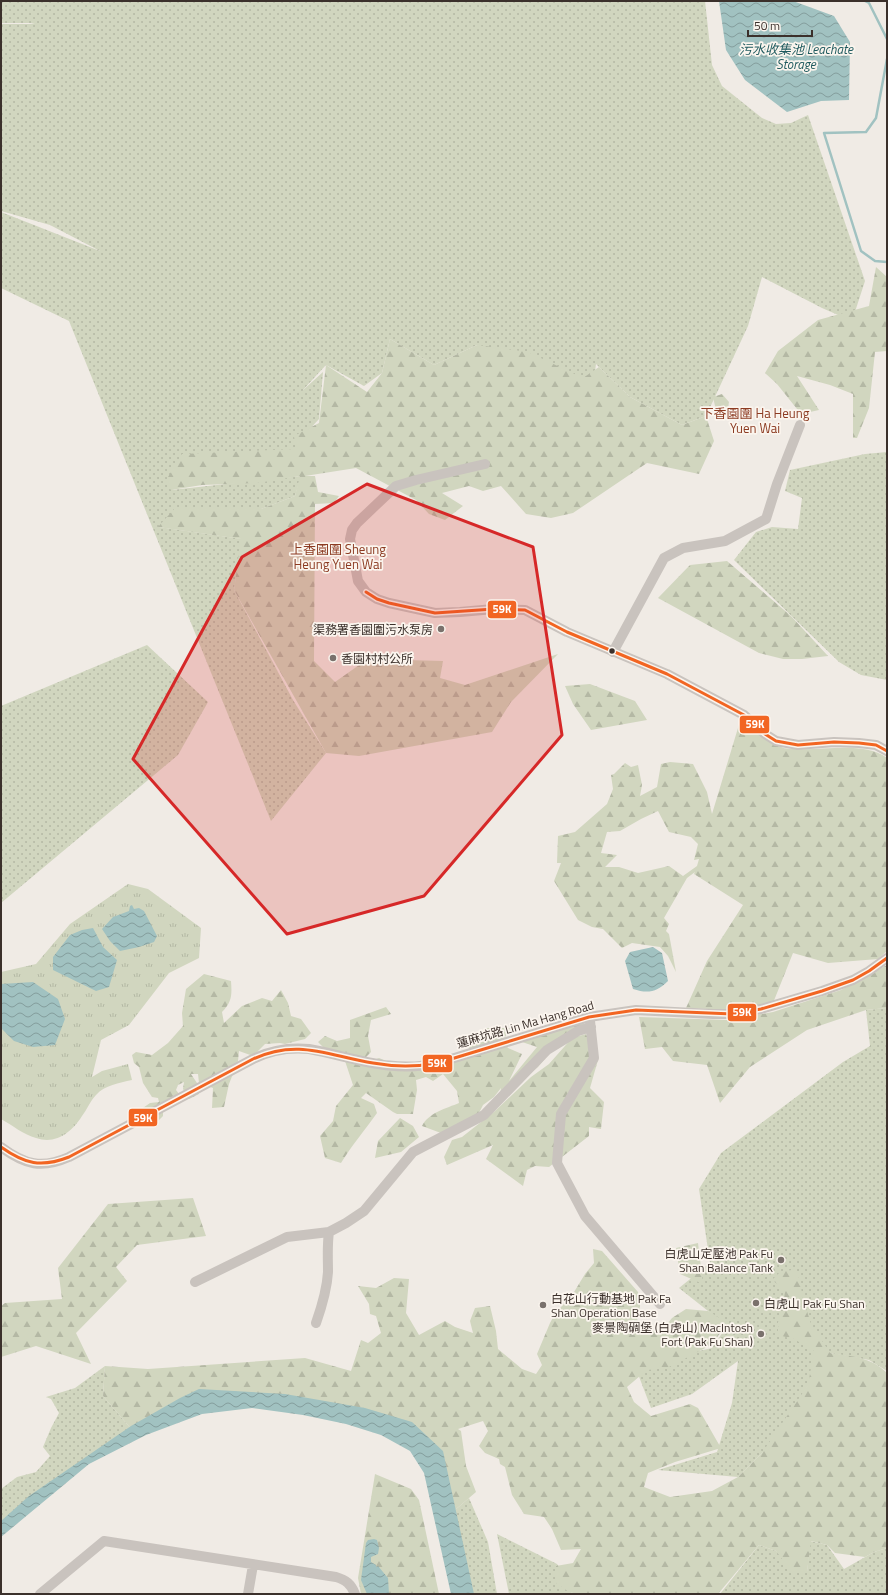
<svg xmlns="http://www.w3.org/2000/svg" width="888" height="1595" viewBox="0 0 888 1595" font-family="'Titillium Web','Noto Sans SC',sans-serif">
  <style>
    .grass { fill: url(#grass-dots) }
    .forest { fill: url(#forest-firs); fill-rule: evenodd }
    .park { fill: url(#park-tufts) }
    .water { fill: url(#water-waves) }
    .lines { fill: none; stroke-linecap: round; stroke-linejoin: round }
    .stream { stroke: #a1c2c1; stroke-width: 2.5 }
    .minor { stroke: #c9c3be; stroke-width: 10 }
    .bus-1-casing { stroke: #fbf5ee; stroke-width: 6 }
    .bus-1 { stroke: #f26522; stroke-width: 3 }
    .marked { fill: #d62828; fill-opacity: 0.2; stroke: #d62828; stroke-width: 3; stroke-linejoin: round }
    .poi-dot { fill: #7a716c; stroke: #fbf5ee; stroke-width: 1.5 }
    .bus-dot { fill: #3b302b; stroke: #fbf5ee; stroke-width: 1.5 }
    .labels { text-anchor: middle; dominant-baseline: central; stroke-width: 3.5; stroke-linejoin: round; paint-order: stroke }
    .poi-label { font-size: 12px; fill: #3b302b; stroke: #fbf5ee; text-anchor: end }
    .street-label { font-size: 12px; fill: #3b302b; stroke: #fbf5ee }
    .water-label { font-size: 13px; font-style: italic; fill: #1f5a5e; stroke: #fbf5ee }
    .neighbourhood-label { font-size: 13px; fill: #8c3b22; stroke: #fbf5ee }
    .line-badge { stroke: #fbf5ee; stroke-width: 1.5 }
    .badge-label { font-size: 11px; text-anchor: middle; font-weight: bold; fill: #fff }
  </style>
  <defs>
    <pattern id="grass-dots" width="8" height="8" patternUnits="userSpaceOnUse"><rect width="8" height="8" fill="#d1d6bf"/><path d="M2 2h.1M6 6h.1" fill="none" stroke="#b4b8a4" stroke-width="1.8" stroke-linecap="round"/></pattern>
    <pattern id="forest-firs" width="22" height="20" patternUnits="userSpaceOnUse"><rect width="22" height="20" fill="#d1d6bf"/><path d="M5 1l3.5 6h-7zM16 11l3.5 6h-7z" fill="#b4b8a4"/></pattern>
    <pattern id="park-tufts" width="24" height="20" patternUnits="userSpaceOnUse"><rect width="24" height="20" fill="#d1d6bf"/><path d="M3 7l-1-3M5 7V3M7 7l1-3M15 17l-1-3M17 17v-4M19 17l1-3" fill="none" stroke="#b4b8a4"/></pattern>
    <pattern id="water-waves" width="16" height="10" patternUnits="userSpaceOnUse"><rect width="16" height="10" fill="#a1c2c1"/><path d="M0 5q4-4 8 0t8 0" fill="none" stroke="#849e9d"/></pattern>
  </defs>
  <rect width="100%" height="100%" fill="#f0ebe5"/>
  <!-- grass -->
  <path class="grass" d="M 1,1 L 705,1 L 712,65 L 722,86 L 762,118 L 776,124 L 791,123 L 808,115 L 865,281 L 852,321 L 822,308 L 762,277 L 748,326 L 706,416 L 682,425 L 630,397 L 596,364 L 590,409 L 477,345 L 434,365 L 390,339 L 382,373 L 364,386 L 326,365 L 302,391 L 323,372 L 319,419 L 296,444 L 296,450 L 171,490 L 301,476 L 295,496 L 256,511 L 159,527 L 242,539 L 234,590 L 293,700 L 326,753 L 271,821 L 69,321 L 1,288 L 1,212 L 100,251 L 50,225 L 1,211 L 1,24 L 30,24 L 35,23 L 1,23 Z
    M 887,452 L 887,680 L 861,675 L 839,662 L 734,560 L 756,532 L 772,527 L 798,529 L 802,498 L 785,491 L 790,470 L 865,454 Z
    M 147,645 L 208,702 L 178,755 L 1,903 L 1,706 Z
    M 887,1008 L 887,1371 L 869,1360 L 830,1353 L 765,1450 L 738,1477 L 658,1470 L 717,1452 L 732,1403 L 738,1361 L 692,1394 L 651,1408 L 638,1374 L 655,1361 L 712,1348 L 727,1326 L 679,1288 L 710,1263 L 699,1189 L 721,1153 L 843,1062 L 870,1046 L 866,1010 Z
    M 105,1366 L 103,1396 L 133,1431 L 1,1528 L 1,1489 L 17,1477 L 36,1472 L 50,1456 L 43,1447 L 51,1428 L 59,1413 L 51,1399 L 46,1397 L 75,1388 Z
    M 469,1498 L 488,1542 L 497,1594 L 462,1594 L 448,1516 Z
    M 497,1534 L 557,1564 L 573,1586 L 571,1594 L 509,1594 Z
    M 810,1541 L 827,1545 L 844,1569 L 874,1552 L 887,1548 L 887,1594 L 720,1594 L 759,1545 L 776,1551 L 807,1572 Z"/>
  <!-- forest -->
  <path class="forest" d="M 876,267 L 887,277 L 887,351 L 875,352 L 869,408 L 857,438 L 853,438 L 853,394 L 830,385 L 797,376 L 819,410 L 801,414 L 777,384 L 765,373 L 778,351 L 818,320 L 869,306 Z
    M 390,339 L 434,365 L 477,345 L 528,352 L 583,378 L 599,367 L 630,397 L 682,425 L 706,416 L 714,441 L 699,474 L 647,463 L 573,513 L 551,518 L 526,514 L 501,486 L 483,491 L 469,486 L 442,493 L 463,506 L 445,520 L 429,514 L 416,500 L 356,468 L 305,476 L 315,476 L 318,492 L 339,496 L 334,503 L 315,504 L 314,661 L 335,682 L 362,663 L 406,660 L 443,661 L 440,678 L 465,685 L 558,654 L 511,702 L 492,732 L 359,756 L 326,753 L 234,590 L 241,539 L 158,527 L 176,507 L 261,509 L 295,496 L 300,476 L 257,483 L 202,485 L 171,490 L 165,482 L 182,454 L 296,449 L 294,436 L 319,423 L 326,365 L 367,392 L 382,373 Z
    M 722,394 L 729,402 L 726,418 L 717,415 L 713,397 Z
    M 727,561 L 791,616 L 828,656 L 802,659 L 783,659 L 759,653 L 658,598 L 690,565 Z
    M 590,684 L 635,701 L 647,720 L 591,730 L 573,704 L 565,686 Z
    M 741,718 C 753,729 765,741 781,747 C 785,749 791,749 796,749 C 824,751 863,741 887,758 L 887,951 L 878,959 L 828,963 L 793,953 L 773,1003 L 731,1010 L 686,1008 L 707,961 L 743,905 L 694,874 L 695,872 L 687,878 L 664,918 L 669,924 L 666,931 L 669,934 L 676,972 L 668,956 L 660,947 L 632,943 L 622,948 L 603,929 L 592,927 L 578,920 L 554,881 L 561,863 L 557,863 L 558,836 L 575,832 L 607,804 L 613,789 L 611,775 L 614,774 L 625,763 L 631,767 L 638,765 L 642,785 L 640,796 L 657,787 L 661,764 L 670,762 L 693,764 L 707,792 L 712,814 ZM 658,811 L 669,832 L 691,837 L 698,844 L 694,860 L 699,859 L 697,866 L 683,876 L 669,866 L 638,873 L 619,867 L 605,867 L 617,855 L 601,853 L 607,832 L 620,831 L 641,819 Z
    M 887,965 L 887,1008 L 866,1010 L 807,1030 L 750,1067 L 720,1103 L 707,1065 L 673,1061 L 662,1047 L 645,1049 L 639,1017 L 727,1020 L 773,1012 L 841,990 Z
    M 204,974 L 231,981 C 232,995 232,1002 222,1012 L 224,1023 L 242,1006 L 262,998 L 272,1001 L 281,990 L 288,1003 L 291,1016 L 301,1019 L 311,1033 L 305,1039 L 285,1044 L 280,1043 L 265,1044 L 253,1056 L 239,1051 L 238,1061 L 229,1084 L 224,1107 L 212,1108 L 213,1088 L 199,1083 L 198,1074 L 191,1074 L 197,1083 L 199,1094 L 189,1099 L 183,1089 L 184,1082 L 178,1085 L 176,1090 L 183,1099 L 163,1107 L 163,1116 L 154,1125 L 148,1117 L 142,1120 L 140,1110 L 150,1103 L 159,1102 L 158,1098 L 152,1097 L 143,1083 L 139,1067 L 134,1063 L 132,1055 L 136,1052 L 152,1055 L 168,1043 L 183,1026 L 182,1013 L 186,989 Z
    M 386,1007 L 391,1014 L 371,1020 L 368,1036 L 371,1052 L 358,1065 L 379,1058 L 396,1065 L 408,1067 L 432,1055 L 447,1058 L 469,1050 L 468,1038 L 479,1036 L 485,1028 L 510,1028 L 503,1041 L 508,1048 L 522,1054 L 509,1081 L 537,1047 L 522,1042 L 583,1023 L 585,1024 L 556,1046 L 538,1067 L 519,1083 L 500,1094 L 501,1088 L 494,1097 L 483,1105 L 474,1123 L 449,1136 L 422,1126 C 428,1113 447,1108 459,1103 L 457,1091 L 443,1074 L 433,1081 L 426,1077 L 416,1080 L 417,1090 L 413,1114 L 397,1114 L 393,1112 L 366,1093 L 361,1098 L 374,1104 L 377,1113 C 365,1130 352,1145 341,1163 L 325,1158 L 320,1136 L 333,1121 L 336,1106 L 353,1085 L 344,1058 L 329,1053 L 318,1042 L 325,1036 L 337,1041 L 350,1038 L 350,1020 Z
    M 586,1034 L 598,1060 L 590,1088 L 604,1102 L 601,1129 L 589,1127 L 589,1136 L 549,1167 L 535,1166 L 527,1170 L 523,1186 L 486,1159 L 493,1145 L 447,1165 L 444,1157 L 452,1140 L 462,1137 L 495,1111 L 531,1077 L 549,1064 L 572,1038 Z
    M 400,1118 L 413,1126 L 419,1137 L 401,1152 L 375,1158 L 378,1141 Z
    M 193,1198 L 206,1236 L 137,1245 L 116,1267 L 127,1281 L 76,1333 L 91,1364 L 36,1346 L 1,1357 L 1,1306 L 5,1303 L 62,1299 L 58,1268 L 108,1204 Z
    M 698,1243 L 703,1284 L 680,1274 L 676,1248 Z
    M 593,1249 L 602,1251 L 638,1292 L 640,1306 L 637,1319 L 646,1329 L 660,1333 L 672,1318 L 686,1309 L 708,1311 L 728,1323 L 711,1345 L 667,1368 L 647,1370 L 627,1387 L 634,1402 L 651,1416 L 690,1404 L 698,1408 L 721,1448 L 675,1462 L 648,1473 L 644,1487 L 670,1497 L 712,1491 L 738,1477 L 762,1453 L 808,1385 L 814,1351 L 794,1339 L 778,1335 L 778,1322 L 783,1312 L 785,1290 L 772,1280 L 781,1271 L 793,1270 L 800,1279 L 802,1295 L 811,1324 L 830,1353 C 850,1356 872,1357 887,1373 L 887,1548 L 874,1552 L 865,1557 L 835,1553 L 827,1545 L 811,1541 L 807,1572 L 792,1572 L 776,1551 L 759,1545 L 718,1594 L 577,1594 L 569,1592 L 556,1583 L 556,1566 L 573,1563 L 581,1549 L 561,1550 L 552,1529 L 544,1517 L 524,1514 L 512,1495 L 505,1467 L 500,1464 L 499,1459 L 485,1453 L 479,1446 L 488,1431 L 483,1421 L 458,1429 L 461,1431 L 466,1466 L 476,1492 L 448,1516 L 401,1427 L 198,1398 L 133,1431 L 103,1396 L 105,1366 L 148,1369 L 305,1358 L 351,1371 L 361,1340 L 368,1343 L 381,1333 L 376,1316 L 370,1314 L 369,1304 L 358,1286 L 376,1288 L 394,1278 L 409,1279 L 406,1313 L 419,1335 L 445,1321 L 455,1327 L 473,1333 L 470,1321 L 475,1308 L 490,1306 L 496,1331 L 498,1349 L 522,1369 L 536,1374 L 542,1365 L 537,1354 L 550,1323 L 556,1312 L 571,1297 L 585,1274 L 594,1263 Z
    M 375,1474 L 411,1489 L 419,1500 L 439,1594 L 361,1594 L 358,1578 Z"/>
  <!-- park -->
  <path class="park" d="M 128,884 L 148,889 L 201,928 L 199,958 L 169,973 L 129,1025 L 101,1040 L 92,1077 L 102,1071 L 128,1064 L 132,1080 C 119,1083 105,1085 96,1095 C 90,1101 87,1110 82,1116 C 72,1132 56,1145 36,1138 C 24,1135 12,1125 1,1119 L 1,972 L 36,964 L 70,924 Z"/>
  <!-- water -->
  <path class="water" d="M 719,1 L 793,1 L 834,16 L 850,42 L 849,100 L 821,101 L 787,112 L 745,80 L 726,50 Z
    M 132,905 L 134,909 L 139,908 L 144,911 L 157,936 L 154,942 L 139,947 L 120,951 L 110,941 L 102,929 L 113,917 L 129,911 L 130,906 Z
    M 93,928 L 103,947 L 117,960 L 109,987 L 96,991 L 53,970 L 53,957 L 70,935 L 82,930 Z
    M 653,947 L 662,953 L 668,981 C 657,992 648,994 633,989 L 625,961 L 630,952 Z
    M 33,982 L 58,999 L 65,1019 L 55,1045 L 33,1047 L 14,1041 L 1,1028 L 1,984 Z
    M 199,1389 L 285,1394 L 365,1408 L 412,1422 L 443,1451 L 474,1594 L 451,1594 L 424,1473 L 410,1451 L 381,1435 L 346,1424 L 303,1415 L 252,1408 L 202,1414 L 146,1435 L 89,1464 L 1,1537 L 1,1521 L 29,1496 L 131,1426 L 180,1398 Z
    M 374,1539 L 377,1540 L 379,1548 L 378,1554 L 371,1557 L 371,1562 L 376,1565 L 376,1567 L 378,1566 L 388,1578 L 389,1594 L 367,1594 L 361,1580 L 366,1543 L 368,1540 Z"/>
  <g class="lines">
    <!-- stream -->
    <path class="stream" d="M 865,1 L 869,3 L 887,39
      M 887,59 L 876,118 L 866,132 L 824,133 L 861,251 L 875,261 L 887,262"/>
    <!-- minor -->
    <path class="minor" d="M 485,464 L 416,480 L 396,486 L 357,523 L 352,530 L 350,539 L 358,581 L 366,592 L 377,599 L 389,603 L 435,613 L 460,612 L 494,609 L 525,610 L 567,632 L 667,674 L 744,715 L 765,734 L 776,741 L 798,745 L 834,742 L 859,743 L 876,745 L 887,751
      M 613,652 L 664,558 L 683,548 L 725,541 L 766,519 L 777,484 L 800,425
      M 590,1021 L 594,1058 L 561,1114 L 557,1163 L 585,1216 L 660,1304
      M 1,1147 C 25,1165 42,1169 69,1157 L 253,1059 C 271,1050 288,1047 309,1049 C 353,1057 392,1074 438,1063 L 589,1017 L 636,1010 L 713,1014 L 733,1014 L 761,1009 L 822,991 L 853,980 L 869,971 L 887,958
      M 195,1282 L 287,1237 L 329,1232 L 346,1223 L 364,1211 L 413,1152 L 484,1115 L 547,1050 L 578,1031 L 591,1027
      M 316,1323 C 322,1306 327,1290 328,1272 C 328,1258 327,1246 329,1232
      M 40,1594 L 104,1541 L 336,1577 C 346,1580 351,1584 355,1594
      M 248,1594 L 253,1565"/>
    <!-- bus-1 casing -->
    <g class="bus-1-casing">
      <path id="bus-1" d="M 366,592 L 377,599 L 389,603 L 435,613 L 494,609 L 525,610 L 567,632 L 667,674 L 744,715 L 765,734 L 776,741 L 798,745 L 834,742 L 859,743 L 876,745 L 887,751
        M 1,1147 C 25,1164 41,1168 69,1157 L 253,1059 C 298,1038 329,1056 373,1063 C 395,1067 416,1067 438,1063 L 589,1017 L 636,1010 L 733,1014 L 761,1009 L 822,991 L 853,980 L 869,971 L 887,958"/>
    </g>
    <!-- bus-1 -->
    <use href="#bus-1" class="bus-1"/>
  </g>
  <!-- marked area -->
  <path class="marked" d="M 367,484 L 533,547 L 562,735 L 424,896 L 287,934 L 133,759 L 242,557 Z"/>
  <!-- markers -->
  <g class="poi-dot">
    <circle cx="441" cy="629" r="4"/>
    <circle cx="333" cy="658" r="4"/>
    <circle cx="781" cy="1260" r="4"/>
    <circle cx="756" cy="1303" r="4"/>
    <circle cx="543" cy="1305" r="4"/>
    <circle cx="761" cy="1334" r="4"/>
  </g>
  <circle class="bus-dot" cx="612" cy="651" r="3.5"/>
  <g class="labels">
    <!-- poi labels -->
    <g class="poi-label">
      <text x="433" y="629">渠務署香園圍污水泵房</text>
      <text x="341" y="658" text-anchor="start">香園村村公所</text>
      <text x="773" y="1253">白虎山定壓池 Pak Fu<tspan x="773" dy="14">Shan Balance Tank</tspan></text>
      <text x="551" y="1298" text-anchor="start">白花山行動基地 Pak Fa<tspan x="551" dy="14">Shan Operation Base</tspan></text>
      <text x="764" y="1303" text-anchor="start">白虎山 Pak Fu Shan</text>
      <text x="753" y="1327">麥景陶碉堡 (白虎山) MacIntosh<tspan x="753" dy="14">Fort (Pak Fu Shan)</tspan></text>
    </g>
    <!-- street labels -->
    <g class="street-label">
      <text transform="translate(525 1024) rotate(-16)">蓮麻坑路 Lin Ma Hang Road</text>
    </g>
    <!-- water labels -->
    <g class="water-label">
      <text x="796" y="49">污水收集池 Leachate<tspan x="796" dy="15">Storage</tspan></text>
    </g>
    <!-- neighbourhood labels -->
    <g class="neighbourhood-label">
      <text x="755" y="413">下香園圍 Ha Heung<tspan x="755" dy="15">Yuen Wai</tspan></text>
      <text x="338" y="549">上香園圍 Sheung<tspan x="338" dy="15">Heung Yuen Wai</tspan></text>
    </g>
  </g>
  <g class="line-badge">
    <rect x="487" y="600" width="30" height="19" rx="4" fill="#f26522"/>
    <rect x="739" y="715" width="31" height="19" rx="4" fill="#f26522"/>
    <rect x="727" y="1003" width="30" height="19" rx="4" fill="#f26522"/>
    <rect x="422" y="1054" width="31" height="19" rx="4" fill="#f26522"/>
    <rect x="128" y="1108" width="30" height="19" rx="4" fill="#f26522"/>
  </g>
  <g class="badge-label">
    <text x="502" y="613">59K</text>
    <text x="755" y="728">59K</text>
    <text x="742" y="1016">59K</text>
    <text x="437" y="1067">59K</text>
    <text x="143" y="1122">59K</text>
  </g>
  <!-- border -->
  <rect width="888" height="1595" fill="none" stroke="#3b302b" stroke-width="4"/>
  <!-- scale -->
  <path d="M748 30v6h64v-6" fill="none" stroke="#3b302b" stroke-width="2"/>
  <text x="754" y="30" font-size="12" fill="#3b302b" stroke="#fbf5ee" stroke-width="3" paint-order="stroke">50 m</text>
</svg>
